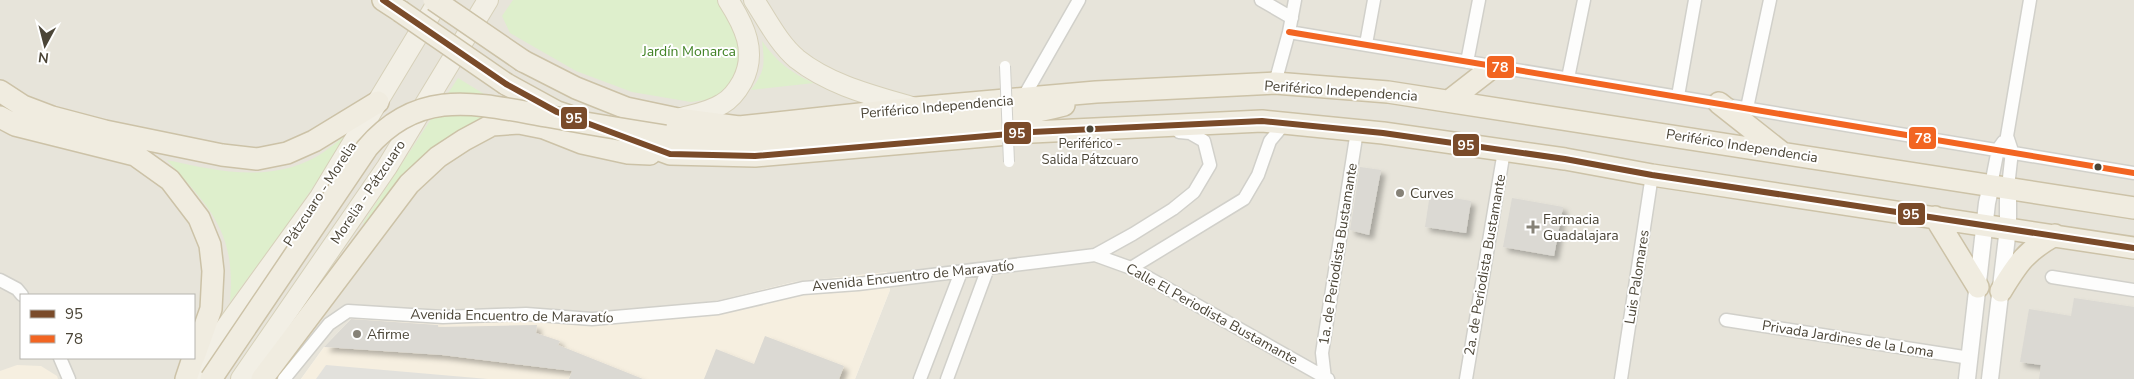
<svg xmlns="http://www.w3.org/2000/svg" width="2134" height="379" viewBox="0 0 2134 379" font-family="'Nunito Sans',sans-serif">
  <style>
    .residential { fill: #e7e4da; fill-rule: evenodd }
    .commercial { fill: #f6efe0 }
    .green { fill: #deefcc }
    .parking { fill: #e2e1dc }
    .building { fill: #dbd9d3; filter: url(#shadow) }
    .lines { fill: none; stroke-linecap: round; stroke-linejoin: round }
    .minor-casing { stroke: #d1d0ca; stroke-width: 15 }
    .tertiary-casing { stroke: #d1d0ca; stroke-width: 19 }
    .primary-casing { stroke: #d6d0b9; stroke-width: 22 }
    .trunk-casing { stroke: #ccc2a7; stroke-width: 24 }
    .minor { stroke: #fdfdfc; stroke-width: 12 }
    .tertiary { stroke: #fdfdfc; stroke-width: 16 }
    .primary { stroke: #f2efe5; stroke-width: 20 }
    .trunk { stroke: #f0ece0; stroke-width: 21 }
    .pedestrian-bridge-casing { stroke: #d1d0ca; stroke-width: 12; stroke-linecap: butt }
    .trunk-bridge-casing { stroke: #ccc2a7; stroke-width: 24; stroke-linecap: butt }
    .pedestrian-bridge { stroke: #fdfdfc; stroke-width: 10 }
    .trunk-bridge { stroke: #f0ece0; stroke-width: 21 }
    .bus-1-casing { stroke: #fff; stroke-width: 10 }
    .bus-2-casing { stroke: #fff; stroke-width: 10 }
    .bus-1 { stroke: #7a4b2a; stroke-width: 6 }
    .bus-2 { stroke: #f26522; stroke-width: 6 }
    .bus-dot { fill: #4b4537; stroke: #fff; stroke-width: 2 }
    .poi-dot { fill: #868277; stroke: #fff; stroke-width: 2 }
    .labels { text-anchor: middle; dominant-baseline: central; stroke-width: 4; stroke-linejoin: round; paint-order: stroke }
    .bus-label { font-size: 13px; fill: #4b4537; stroke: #fff }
    .park-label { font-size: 14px; fill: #418225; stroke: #fff }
    .street-label { font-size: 14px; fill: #4b4537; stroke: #fff }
    .poi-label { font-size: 14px; fill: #4b4537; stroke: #fff; text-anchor: start }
    .line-badge { stroke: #fff; stroke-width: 2 }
    .badge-label { font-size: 14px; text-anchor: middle; font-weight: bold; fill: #fff }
  </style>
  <defs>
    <filter id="shadow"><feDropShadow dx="4.5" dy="4.5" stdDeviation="2.5" flood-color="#0004"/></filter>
  </defs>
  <rect width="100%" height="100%" fill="#f3f2ed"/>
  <!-- residential -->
  <path class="residential" d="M 0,0 L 2134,0 L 2134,379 L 855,379 L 890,290 L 887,272 L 794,282 L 716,301 L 579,317 L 348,311 L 351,319 L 324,347 L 301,379 L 0,379 ZM 21,295 L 194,295 L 194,358 L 21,358 Z"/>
  <!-- commercial -->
  <path class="commercial" d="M 887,272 L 890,290 L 855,379 L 301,379 L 324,347 L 351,319 L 346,307 L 579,317 L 716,301 L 794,282 Z
    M 17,365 L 41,366 L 57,376 L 58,379 L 0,379 L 0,371 Z"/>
  <!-- green -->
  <path class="green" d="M 513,0 L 717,0 C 731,20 753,52 736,76 C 731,84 724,91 719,98 L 691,102 L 632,92 L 576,71 L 510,33 L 502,16 Z
    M 762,41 C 777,62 791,73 814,83 L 751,90 C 765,71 765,65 762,41 Z
    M 458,78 L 510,110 L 367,226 L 363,223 Z
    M 350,132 L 288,224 L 230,302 C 236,232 211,209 167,160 C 217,171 268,183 316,157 C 328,150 339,140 350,132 Z"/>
  <!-- parking -->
  <path class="parking" d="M 326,365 L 488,379 L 316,379 Z"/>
  <!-- building -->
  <path class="building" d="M 1360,167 L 1381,170 L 1369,235 L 1350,230 Z
    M 1430,194 L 1471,201 L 1466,233 L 1425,227 Z
    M 1512,198 L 1563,207 L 1554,256 L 1503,247 Z
    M 2074,298 L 2134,307 L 2134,379 L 2039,379 L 2041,365 L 2020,362 L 2029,309 L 2071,316 Z
    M 351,319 L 438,325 L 438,327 L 537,325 L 536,333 L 560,341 L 558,345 L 643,379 L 569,379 L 572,371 L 442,355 L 324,347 Z
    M 765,336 L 844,366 L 839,379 L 704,379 L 716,349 L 754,364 Z"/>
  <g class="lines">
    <!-- minor casing -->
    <g class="minor-casing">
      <path id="minor" d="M 1261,0 L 1292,18
        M 1289,32 L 2134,173
        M 1366,44 L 1374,0
        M 1467,62 L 1479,0
        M 1568,78 L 1584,0
        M 1275,83 L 1289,32 L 1295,0
        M 1678,96 L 1695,0
        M 1023,98 L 1079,0
        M 1747,108 L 1770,0
        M 1991,185 L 1998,149 L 2003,142
        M 2008,187 L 2012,151 L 2007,136 L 2030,0
        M 1095,255 L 1131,268 L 1328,379
        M 1131,268 L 1244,199 L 1258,175 L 1270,141 L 1285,123
        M 2052,277 L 2134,290
        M 0,280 L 17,289 L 22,295
        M 1726,320 L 1970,358
        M 60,358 L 69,379
        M 284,379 L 329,324 L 348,311 L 443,317 L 526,314 L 592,319 L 718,308 L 803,288 L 858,284 L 1095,255 L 1133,234 L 1173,209 L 1194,192 L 1210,165 L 1204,141 L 1190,133 L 1179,132
        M 920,379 L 961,272
        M 947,379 L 988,268
        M 1325,379 L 1322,353 L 1357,131
        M 1466,379 L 1504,151
        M 1621,379 L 1652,175"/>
    </g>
    <!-- tertiary casing -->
    <g class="tertiary-casing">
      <path id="tertiary" d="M 1967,379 L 1987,203 L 1991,185
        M 1990,379 L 2008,228 L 2008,187"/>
    </g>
    <!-- primary casing -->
    <g class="primary-casing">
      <path id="primary" d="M 754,0 C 767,20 779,44 797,59 C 831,86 875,96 915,108
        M 678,119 C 692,115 710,112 722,104 C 731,99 737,91 742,82 C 758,52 744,25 728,0
        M 190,377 L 320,197 L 439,0
        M 241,379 L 387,167 L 488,0"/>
    </g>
    <!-- trunk casing -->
    <g class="trunk-casing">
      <path id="trunk" d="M 383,0 L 400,11
        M 523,61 L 576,88 L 626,108 L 678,119 L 739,127 L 915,108 L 1096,92 L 1275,83 L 1388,92 L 2134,208
        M 506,84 L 557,112 L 569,116
        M 0,91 L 23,106 L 52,117 L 105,131 L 222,155 L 257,159 L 287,153 L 314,141 L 378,102
        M 1449,101 L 1494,66
        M 1719,103 L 1781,152
        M 0,117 L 15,125 L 135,155 L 170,180 L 199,218 L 210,245 L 213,271 L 211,309 L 194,357
        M 611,132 L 670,154 L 755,156 L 1032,132 L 1262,121 L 1383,133 L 1565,159 L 1652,175 L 2134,248
        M 665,136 C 747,147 831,134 913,126 C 964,121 1014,118 1064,105
        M 1935,217 L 1978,287
        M 2001,291 C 2018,263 2026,251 2055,235
        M 186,379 L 193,358
        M 262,379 L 409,184 L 438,157 L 464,140 L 492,125 L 519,123 L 544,128 L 582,143 L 628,153 L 650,154"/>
    </g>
    <!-- minor -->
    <use href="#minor" class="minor"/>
    <!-- tertiary -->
    <use href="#tertiary" class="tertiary"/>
    <!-- primary -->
    <use href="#primary" class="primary"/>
    <!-- trunk -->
    <use href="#trunk" class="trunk"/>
    <!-- pedestrian-bridge casing -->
    <g class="pedestrian-bridge-casing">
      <path id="pedestrian-bridge" d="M 1005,66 L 1009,162"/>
    </g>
    <!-- trunk-bridge casing -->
    <g class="trunk-bridge-casing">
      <path id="trunk-bridge" d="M 434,0 L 523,61
        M 400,11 L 506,84
        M 211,379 L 367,148 C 421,85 481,105 552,117 C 589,124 627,130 665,136"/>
    </g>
    <!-- pedestrian-bridge -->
    <use href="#pedestrian-bridge" class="pedestrian-bridge"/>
    <!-- trunk-bridge -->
    <use href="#trunk-bridge" class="trunk-bridge"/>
    <!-- bus-1 casing -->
    <g class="bus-1-casing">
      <path id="bus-1" d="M 383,0 L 506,84 L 557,112 L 670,154 L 755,156 L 1032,132 L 1262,121 L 1383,133 L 1565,159 L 1652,175 L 2134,248"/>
    </g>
    <!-- bus-2 casing -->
    <g class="bus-2-casing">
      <path id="bus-2" d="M 1289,32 L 2134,173"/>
    </g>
    <!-- bus-1 -->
    <use href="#bus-1" class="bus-1"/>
    <!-- bus-2 -->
    <use href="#bus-2" class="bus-2"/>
  </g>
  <!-- markers -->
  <g class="bus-dot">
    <circle cx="1090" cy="129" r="4.5"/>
    <circle cx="2098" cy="167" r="4.5"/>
  </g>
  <g class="poi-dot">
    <circle cx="1400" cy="193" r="5"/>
    <path d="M1530.5 219.5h5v5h5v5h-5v5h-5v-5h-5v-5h5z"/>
    <circle cx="357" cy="334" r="5"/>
  </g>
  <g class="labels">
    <!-- bus labels -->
    <g class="bus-label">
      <text x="1090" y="144">Periférico -<tspan x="1090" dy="16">Salida Pátzcuaro</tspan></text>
    </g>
    <!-- park labels -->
    <g class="park-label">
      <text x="689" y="51">Jardín Monarca</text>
    </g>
    <!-- street labels -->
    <g class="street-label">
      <text transform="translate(1341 91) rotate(4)">Periférico Independencia</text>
      <text transform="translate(937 107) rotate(-5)">Periférico Independencia</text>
      <text transform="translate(1742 146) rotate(9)">Periférico Independencia</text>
      <text transform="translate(368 192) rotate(-56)">Morelia - Pátzcuaro</text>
      <text transform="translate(320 194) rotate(-57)">Pátzcuaro - Morelia</text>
      <text transform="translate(1338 254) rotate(-81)">1a. de Periodista Bustamante</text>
      <text transform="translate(1485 265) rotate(-80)">2a. de Periodista Bustamante</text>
      <text transform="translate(913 276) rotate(-6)">Avenida Encuentro de Maravatío</text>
      <text transform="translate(1637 277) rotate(-81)">Luis Palomares</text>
      <text transform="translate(1212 314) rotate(29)">Calle El Periodista Bustamante</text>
      <text transform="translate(512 316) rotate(1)">Avenida Encuentro de Maravatío</text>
      <text transform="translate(1848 339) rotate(9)">Privada Jardines de la Loma</text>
    </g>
    <!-- poi labels -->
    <g class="poi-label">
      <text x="1410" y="193">Curves</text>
      <text x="1543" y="219">Farmacia<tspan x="1543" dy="16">Guadalajara</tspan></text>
      <text x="367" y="334">Afirme</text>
    </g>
  </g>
  <g class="line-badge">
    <rect x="1486" y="55" width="29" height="24" rx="5" fill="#f26522"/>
    <rect x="560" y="106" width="28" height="24" rx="5" fill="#7a4b2a"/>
    <rect x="1003" y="121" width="29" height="24" rx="5" fill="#7a4b2a"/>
    <rect x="1908" y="126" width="29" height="24" rx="5" fill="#f26522"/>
    <rect x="1452" y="133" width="28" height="24" rx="5" fill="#7a4b2a"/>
    <rect x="1897" y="202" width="29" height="24" rx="5" fill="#7a4b2a"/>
  </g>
  <g class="badge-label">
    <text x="1500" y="72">78</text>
    <text x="574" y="123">95</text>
    <text x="1017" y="138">95</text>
    <text x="1923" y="143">78</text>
    <text x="1466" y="150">95</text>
    <text x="1911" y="219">95</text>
  </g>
  <!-- legend -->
  <rect x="20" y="294" width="175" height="65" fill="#ffffff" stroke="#b7b5af"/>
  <rect x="30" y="310" width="25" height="8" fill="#7a4b2a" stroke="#b7b5af"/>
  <text x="65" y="319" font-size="15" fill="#4b4537">95</text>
  <rect x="30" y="335" width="25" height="8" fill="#f26522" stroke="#b7b5af"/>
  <text x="65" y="344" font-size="15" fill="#4b4537">78</text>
  <!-- north arrow -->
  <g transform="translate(45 45) rotate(187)" stroke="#ffffff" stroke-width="4" paint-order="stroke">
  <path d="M0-4L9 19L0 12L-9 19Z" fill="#4b4537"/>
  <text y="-8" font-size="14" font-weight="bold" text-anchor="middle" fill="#4b4537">N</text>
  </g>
</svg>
